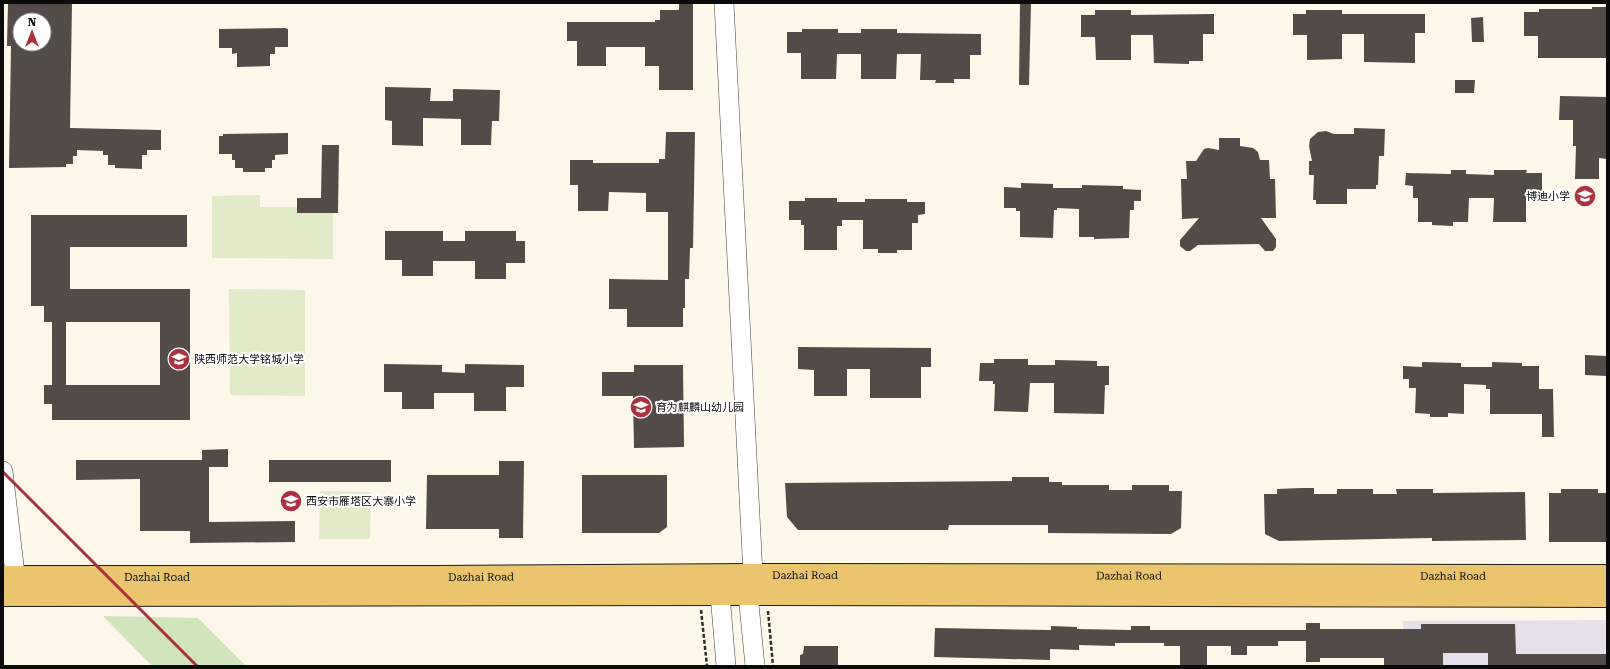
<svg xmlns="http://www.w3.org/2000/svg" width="1610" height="669" viewBox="0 0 1610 669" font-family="'Roboto Serif','Noto Sans SC',serif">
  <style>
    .industrial { fill: #e7dfe9 }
    .green { fill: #d1e3b8 }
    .pitch { fill: #e1ebc9 }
    .building { fill: #524b48; fill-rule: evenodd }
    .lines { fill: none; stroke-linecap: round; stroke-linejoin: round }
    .minor-casing { stroke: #3e3e3e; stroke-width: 20 }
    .major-casing { stroke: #1c1c1c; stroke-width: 24 }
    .path { stroke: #2d2d2d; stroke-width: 2.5; stroke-dasharray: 4 2; stroke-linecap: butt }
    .minor { stroke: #fff; stroke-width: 19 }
    .major { stroke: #eac56d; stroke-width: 22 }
    .rail { stroke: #ab323e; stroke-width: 3 }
    .labels { text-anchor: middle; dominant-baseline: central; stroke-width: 4; stroke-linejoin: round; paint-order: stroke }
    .poi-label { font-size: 11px; fill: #0b0b0b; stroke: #fff; text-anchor: start }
    .street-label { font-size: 11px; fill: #0b0b0b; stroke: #fff }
  </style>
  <rect width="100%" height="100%" fill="#fdf8ea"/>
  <!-- industrial -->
  <path class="industrial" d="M 1607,620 L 1607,666 L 1403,666 L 1403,621 Z"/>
  <!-- green -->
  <path class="green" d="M 103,616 L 198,618 L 246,666 L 152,666 Z"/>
  <!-- pitch -->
  <path class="pitch" d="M 260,195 L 260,207 L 333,207 L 333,259 L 212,258 L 212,196 Z
    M 229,289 L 305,290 L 305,396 L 230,395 Z
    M 320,491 L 371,492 L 370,539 L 319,539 Z"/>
  <!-- building -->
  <path class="building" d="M 8,3 L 72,3 L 70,128 L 161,130 L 161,150 L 147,150 L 147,155 L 142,155 L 142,169 L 115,168 L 115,165 L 108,165 L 108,155 L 103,155 L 103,151 L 77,150 L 77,156 L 73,156 L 73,164 L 66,164 L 66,167 L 9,168 L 11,46 L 7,46 ZM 20,20 L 44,20 L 44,44 L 20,44 Z
    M 679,3 L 693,3 L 693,90 L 659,90 L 659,66 L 645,66 L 645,47 L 606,47 L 606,66 L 577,66 L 577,41 L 567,41 L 567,22 L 655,22 L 655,20 L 660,20 L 660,10 L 679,10 Z
    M 1020,3 L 1031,3 L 1029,85 L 1019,85 Z
    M 1592,7 L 1607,7 L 1607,58 L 1538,58 L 1538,36 L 1524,36 L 1524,12 L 1539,12 L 1539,9 L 1592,9 Z
    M 1095,10 L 1131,10 L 1131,15 L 1214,14 L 1214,34 L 1203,34 L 1203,61 L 1189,61 L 1189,64 L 1154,63 L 1153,35 L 1131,35 L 1131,60 L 1096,60 L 1095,37 L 1081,37 L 1081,15 L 1095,15 Z
    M 1306,10 L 1342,10 L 1342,14 L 1425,14 L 1425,33 L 1415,33 L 1415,63 L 1364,62 L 1364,34 L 1342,34 L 1342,59 L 1307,60 L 1307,35 L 1293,35 L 1293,14 L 1306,14 Z
    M 1483,17 L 1484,42 L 1472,42 L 1471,18 Z
    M 285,28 L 288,29 L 288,47 L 275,47 L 275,54 L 270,54 L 270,66 L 237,67 L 237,53 L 232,54 L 232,48 L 219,48 L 219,29 Z
    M 802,29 L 838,29 L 838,33 L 861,33 L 861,29 L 897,29 L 897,33 L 981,34 L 981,55 L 970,55 L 970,79 L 954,79 L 954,83 L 935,83 L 936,80 L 920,80 L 921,54 L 897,54 L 896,79 L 861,79 L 861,54 L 837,54 L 836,79 L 801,79 L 801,53 L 787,53 L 787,32 L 802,32 Z
    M 1455,80 L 1475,80 L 1474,93 L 1455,93 Z
    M 385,87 L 431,88 L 430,101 L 453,101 L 453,89 L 500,90 L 499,121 L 492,121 L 491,145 L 461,145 L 461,119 L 423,118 L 423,146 L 392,145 L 392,121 L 385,120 Z
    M 1560,96 L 1607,97 L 1607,159 L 1599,158 L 1599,179 L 1575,179 L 1576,146 L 1573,146 L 1573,120 L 1559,120 Z
    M 1354,128 L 1385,129 L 1384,156 L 1379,156 L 1378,185 L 1376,185 L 1376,189 L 1347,189 L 1347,204 L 1316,204 L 1316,200 L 1313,200 L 1314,175 L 1309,175 L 1309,161 L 1312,161 L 1309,146 L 1310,139 L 1318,132 L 1326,131 L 1334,134 L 1354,134 Z
    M 666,132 L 695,132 L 693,248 L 690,248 L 689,279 L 685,279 L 685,308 L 683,308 L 683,327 L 627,327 L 627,309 L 609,309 L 609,279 L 668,280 L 668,212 L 646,212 L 646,193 L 609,192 L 608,211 L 578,211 L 578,185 L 570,185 L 570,160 L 593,160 L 593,163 L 659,163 L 659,159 L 665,159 Z
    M 288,133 L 288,154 L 275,155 L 275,160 L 272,160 L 272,168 L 265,168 L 265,172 L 243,172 L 243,168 L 235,168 L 235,160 L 232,160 L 232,154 L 219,154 L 219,136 L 223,136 L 223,134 Z
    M 1219,138 L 1240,138 L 1240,146 L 1253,148 L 1258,152 L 1260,160 L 1269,160 L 1270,179 L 1275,179 L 1276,218 L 1261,218 L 1276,239 L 1276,247 L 1273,251 L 1265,251 L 1259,244 L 1198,245 L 1190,251 L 1186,251 L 1180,246 L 1180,240 L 1199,218 L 1182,219 L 1181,179 L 1187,179 L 1186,161 L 1196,161 L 1204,149 L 1208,148 L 1219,150 Z
    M 322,145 L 339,145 L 338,213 L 297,213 L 297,198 L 321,198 Z
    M 1451,170 L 1466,170 L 1466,174 L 1494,175 L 1494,170 L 1527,170 L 1526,173 L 1542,173 L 1542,194 L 1531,194 L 1531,198 L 1526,197 L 1526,222 L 1493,222 L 1494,198 L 1469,198 L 1468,222 L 1453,222 L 1453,226 L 1432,225 L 1432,222 L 1418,222 L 1418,198 L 1413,198 L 1413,186 L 1405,185 L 1406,173 L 1451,174 Z
    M 1021,183 L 1053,184 L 1053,188 L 1082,188 L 1082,185 L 1123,186 L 1123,189 L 1141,190 L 1141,201 L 1134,201 L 1134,210 L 1130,210 L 1129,238 L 1094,239 L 1094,237 L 1079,237 L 1079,209 L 1057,208 L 1057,210 L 1054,210 L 1053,238 L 1020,237 L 1020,211 L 1016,211 L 1016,208 L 1004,208 L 1004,187 L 1021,188 Z
    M 805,198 L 837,198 L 837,202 L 865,202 L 865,199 L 907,199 L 907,202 L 925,202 L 925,214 L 918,215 L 918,223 L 912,223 L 912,250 L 897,250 L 897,253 L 878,253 L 878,249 L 863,249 L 863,220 L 842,220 L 842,226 L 837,226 L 837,250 L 804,250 L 804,225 L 801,225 L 801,220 L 789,220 L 789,201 L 805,201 Z
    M 31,215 L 187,215 L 187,247 L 70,247 L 70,289 L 190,289 L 190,420 L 52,420 L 52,404 L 44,404 L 44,385 L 52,385 L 52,322 L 44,322 L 44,306 L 31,306 ZM 66,322 L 160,322 L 160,385 L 66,385 Z
    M 385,231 L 443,231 L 443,241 L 465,241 L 465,231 L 516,231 L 516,241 L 525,241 L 525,263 L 506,263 L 506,279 L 475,279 L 475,261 L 433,261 L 433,276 L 402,276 L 402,260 L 385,260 Z
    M 798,347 L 931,348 L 931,367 L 921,367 L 921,398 L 870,398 L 870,369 L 847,369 L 847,396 L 814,396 L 814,370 L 798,369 Z
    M 1585,355 L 1607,356 L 1607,376 L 1585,375 Z
    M 994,359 L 1028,359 L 1028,365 L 1055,365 L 1055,360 L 1097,361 L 1097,366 L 1109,366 L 1109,385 L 1105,385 L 1104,414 L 1054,413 L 1054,383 L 1030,383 L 1028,412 L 994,411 L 995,384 L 993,384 L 993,381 L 979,381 L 980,363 L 994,363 Z
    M 1422,362 L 1461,363 L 1461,367 L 1492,367 L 1492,362 L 1522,363 L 1522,366 L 1539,366 L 1539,389 L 1553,389 L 1554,437 L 1542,437 L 1542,414 L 1490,414 L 1490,389 L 1486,389 L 1486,385 L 1464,384 L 1464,414 L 1448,413 L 1448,417 L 1430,417 L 1430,414 L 1415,413 L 1416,388 L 1409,388 L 1409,379 L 1403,379 L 1403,366 L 1422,367 Z
    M 384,364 L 442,365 L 442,372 L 465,373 L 465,364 L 524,365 L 524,387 L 506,387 L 506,411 L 474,411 L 474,393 L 434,393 L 434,409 L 402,409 L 402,392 L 384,392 Z
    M 634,365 L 683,365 L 684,447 L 634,448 L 633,396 L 602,396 L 602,372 L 634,372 Z
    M 228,449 L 228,467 L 209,467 L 209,522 L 295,521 L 295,542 L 190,543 L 190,531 L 140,531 L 140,479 L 76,480 L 76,460 L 202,460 L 202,450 Z
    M 269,460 L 391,460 L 391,482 L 269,482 Z
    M 499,461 L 524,461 L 523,538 L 499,538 L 499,529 L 426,529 L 427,475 L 499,475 Z
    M 582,475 L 667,475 L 667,527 L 659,533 L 582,533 Z
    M 1012,477 L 1049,477 L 1049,482 L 1062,482 L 1062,485 L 1109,485 L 1109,490 L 1132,490 L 1132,485 L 1169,485 L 1169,491 L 1182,491 L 1181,528 L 1171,534 L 1048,533 L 1048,525 L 949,525 L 948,530 L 798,530 L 787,517 L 785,483 L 1012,481 Z
    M 1302,488 L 1314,488 L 1314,494 L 1337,494 L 1337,489 L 1373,489 L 1373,494 L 1397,494 L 1396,489 L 1433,489 L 1433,493 L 1525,492 L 1526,540 L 1432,541 L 1432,538 L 1279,541 L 1265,534 L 1264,494 L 1277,494 L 1277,489 Z
    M 1561,489 L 1598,489 L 1598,493 L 1607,493 L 1607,542 L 1549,542 L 1549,493 L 1561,493 Z
    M 1306,623 L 1320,623 L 1320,629 L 1421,629 L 1421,624 L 1515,624 L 1516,654 L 1607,654 L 1607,666 L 1488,666 L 1488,653 L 1443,653 L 1443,666 L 1384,666 L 1384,658 L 1320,658 L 1320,662 L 1306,662 L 1306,641 L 1278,641 L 1278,646 L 1247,646 L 1247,655 L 1231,655 L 1231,646 L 1207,646 L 1207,666 L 1180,666 L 1180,646 L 1164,646 L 1164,643 L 1115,643 L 1115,646 L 1079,645 L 1079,650 L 1050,649 L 1050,660 L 934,657 L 935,628 L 1051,630 L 1051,626 L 1077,627 L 1077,629 L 1131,630 L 1131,626 L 1150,626 L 1150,630 L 1306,630 Z
    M 804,646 L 838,646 L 838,666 L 800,666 L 800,655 L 803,654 Z"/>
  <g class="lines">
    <!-- minor casing -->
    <g class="minor-casing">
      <path id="minor" d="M 724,3 L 753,575
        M 3,471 L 17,591
        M 726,666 L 720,594 L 731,575 L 748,594 L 755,666"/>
    </g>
    <!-- major casing -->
    <g class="major-casing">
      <g id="major">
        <path id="s1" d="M 3,577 L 434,577 L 753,575 L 1607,576"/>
        <path d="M 3,595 L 766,594 L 1607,596"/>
      </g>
    </g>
    <!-- path -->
    <path class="path" d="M 701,610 L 707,666
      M 768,611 L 773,666"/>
    <!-- minor -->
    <use href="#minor" class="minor"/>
    <!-- major -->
    <use href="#major" class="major"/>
    <!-- rail -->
    <path class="rail" d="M 3,472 L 197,666"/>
  </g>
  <!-- icons -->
  <defs>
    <g id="school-disc" transform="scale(1.15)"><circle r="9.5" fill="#ab323e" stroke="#fff"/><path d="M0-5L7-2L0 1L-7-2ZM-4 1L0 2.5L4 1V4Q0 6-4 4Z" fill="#fff"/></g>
  </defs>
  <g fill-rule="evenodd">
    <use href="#school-disc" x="1585" y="196"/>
    <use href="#school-disc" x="179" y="359"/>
    <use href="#school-disc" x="641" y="407"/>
    <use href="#school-disc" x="291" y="501"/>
  </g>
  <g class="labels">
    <!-- poi labels -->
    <g class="poi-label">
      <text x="1570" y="196" text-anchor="end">博迪小学</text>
      <text x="194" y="359">陕西师范大学铭城小学</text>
      <text x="656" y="407">育为麒麟山幼儿园</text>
      <text x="306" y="501">西安市雁塔区大寨小学</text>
    </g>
    <!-- street labels -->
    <g class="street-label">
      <text stroke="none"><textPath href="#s1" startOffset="802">Dazhai Road</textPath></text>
      <text stroke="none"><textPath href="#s1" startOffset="1126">Dazhai Road</textPath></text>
      <text stroke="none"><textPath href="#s1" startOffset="1450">Dazhai Road</textPath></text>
      <text stroke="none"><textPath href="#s1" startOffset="154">Dazhai Road</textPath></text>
      <text stroke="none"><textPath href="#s1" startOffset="478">Dazhai Road</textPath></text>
    </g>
  </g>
  <!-- border -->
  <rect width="1610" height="669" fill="none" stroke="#0b0b0b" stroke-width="8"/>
  <!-- north arrow -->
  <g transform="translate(32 32)"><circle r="19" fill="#ffffff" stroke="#9d9d9d"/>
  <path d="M0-3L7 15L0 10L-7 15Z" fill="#ab323e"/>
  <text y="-6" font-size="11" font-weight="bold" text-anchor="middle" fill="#0b0b0b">N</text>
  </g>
</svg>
